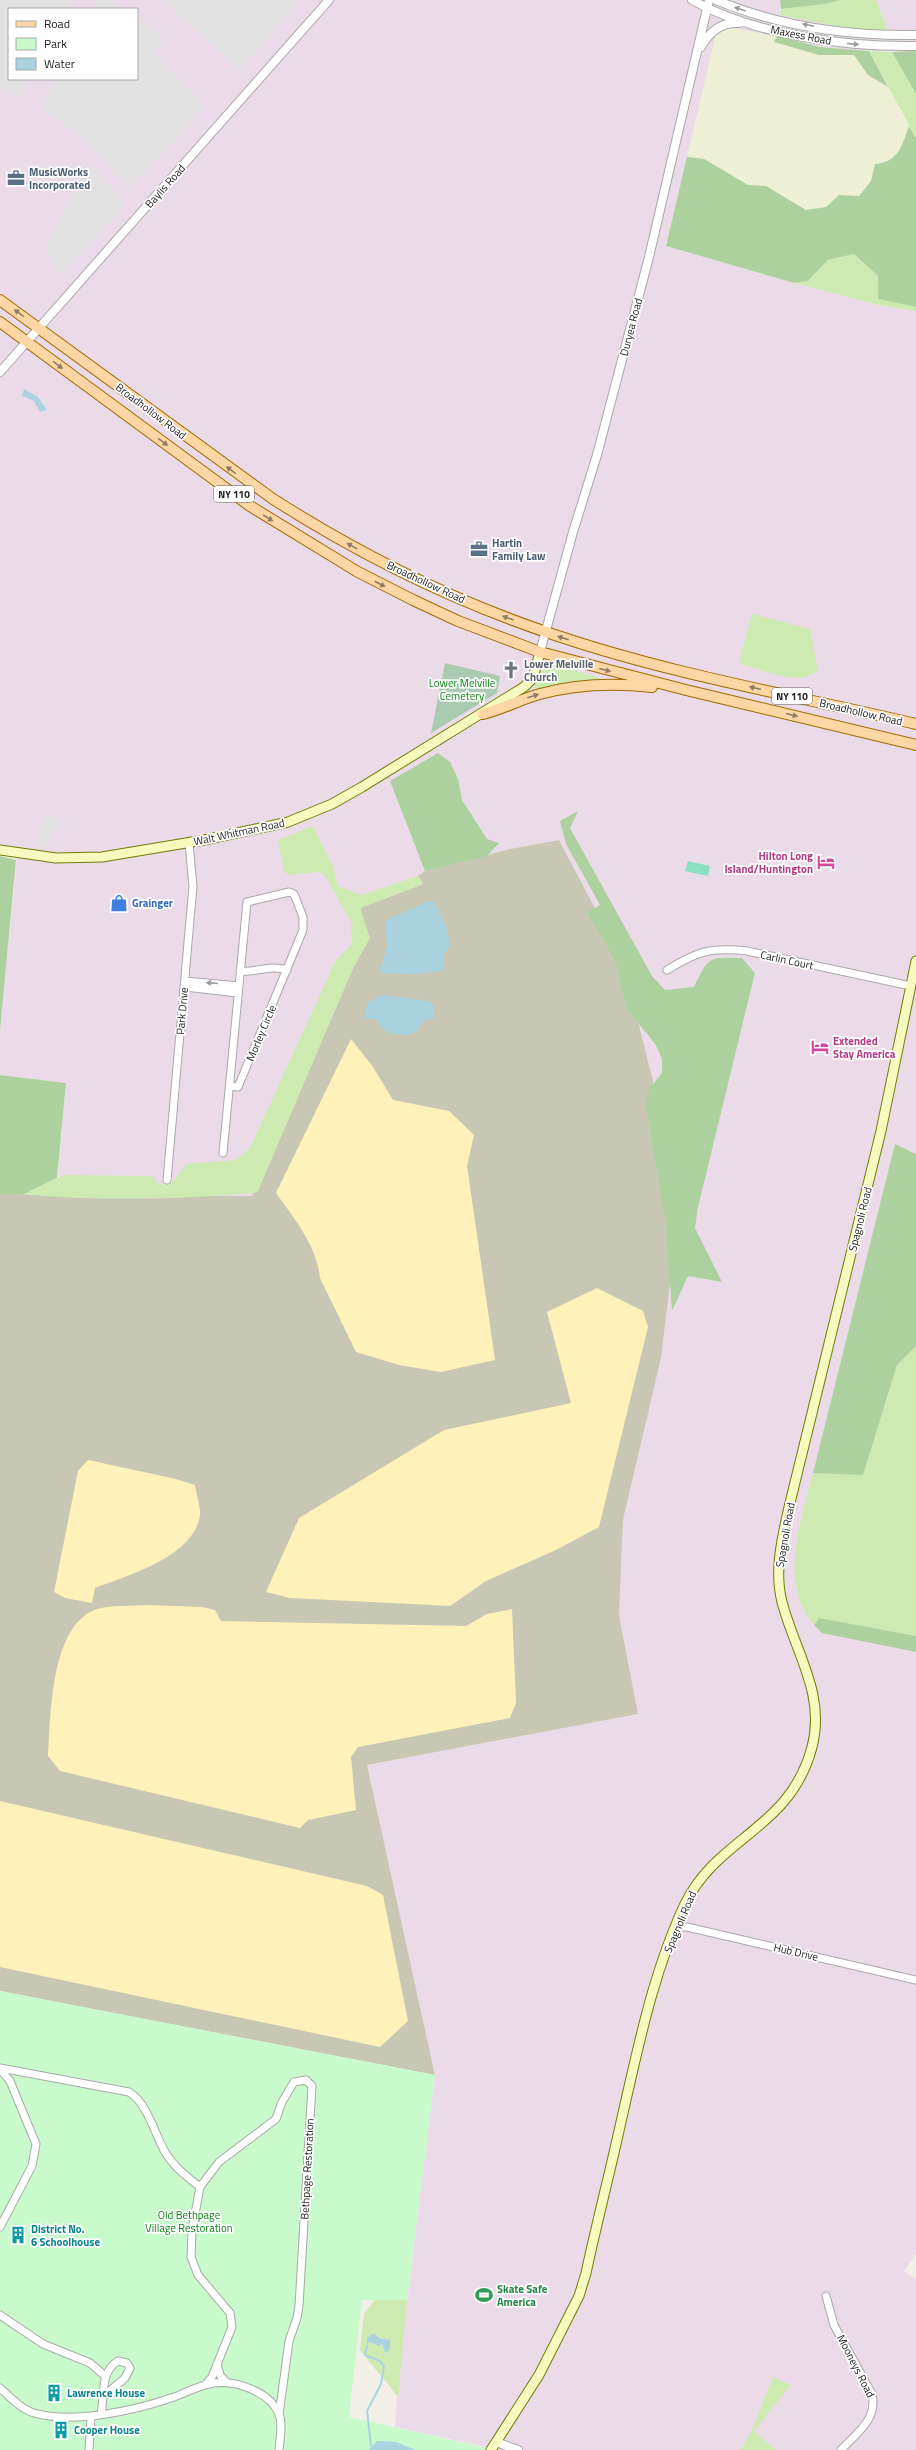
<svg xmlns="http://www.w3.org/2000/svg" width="916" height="2450" viewBox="0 0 916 2450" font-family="'Titillium Web',sans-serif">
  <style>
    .industrial { fill: #ebdbe8; fill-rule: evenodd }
    .construction { fill: #c7c7b4 }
    .farmland { fill: #eef0d5 }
    .grass { fill: #cdebb0; fill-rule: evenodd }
    .forest { fill: #add19e }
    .sand { fill: #fff1ba }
    .cemetery { fill: #aacbaf }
    .park { fill: #c8facc }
    .pitch { fill: #88e0be }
    .parking { fill: #e2e2e2 }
    .water { fill: #aad3df }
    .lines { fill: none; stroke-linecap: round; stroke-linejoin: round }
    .stream { stroke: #aad3df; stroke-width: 2 }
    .minor-casing { stroke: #a9a9a9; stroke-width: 9 }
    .tertiary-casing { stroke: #a9a9a9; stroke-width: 10 }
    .secondary-casing { stroke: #707d05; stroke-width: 11 }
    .primary-casing { stroke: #a06b00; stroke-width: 12 }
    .minor { stroke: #fff; stroke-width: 7 }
    .tertiary { stroke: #fff; stroke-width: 8 }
    .secondary { stroke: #f7fabf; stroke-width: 9 }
    .primary { stroke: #fcd6a4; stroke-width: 10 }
    .oneway { fill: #9c9c9c }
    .oneway2 { fill: #8f7c63 }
    .labels { text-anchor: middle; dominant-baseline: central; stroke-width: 3.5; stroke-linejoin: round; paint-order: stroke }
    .shield { fill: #fff; stroke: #646464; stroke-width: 1 }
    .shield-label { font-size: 10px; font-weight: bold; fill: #222 }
    .street-label { font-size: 11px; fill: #222; stroke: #fff }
    .service-label { font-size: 11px; font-weight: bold; fill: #4e5e75; stroke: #fff; text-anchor: start }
    .worship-label { font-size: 11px; font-weight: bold; fill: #5b616d; stroke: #fff; text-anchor: start }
    .park-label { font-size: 11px; fill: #0c8416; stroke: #fff }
    .hotel-label { font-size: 11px; font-weight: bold; fill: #b23c85; stroke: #fff; text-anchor: end }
    .shop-label { font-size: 11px; font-weight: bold; fill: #366cbe; stroke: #fff; text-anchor: start }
    .culture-label { font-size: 11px; font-weight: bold; fill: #0d838f; stroke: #fff; text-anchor: start }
    .leisure-label { font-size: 11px; font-weight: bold; fill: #27864d; stroke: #fff; text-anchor: start }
  </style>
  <rect width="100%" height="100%" fill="#f2efe9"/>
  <!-- industrial -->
  <path class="industrial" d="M 0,0 L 780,0 L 780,15 L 888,30 L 876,0 L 916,0 L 916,51 L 869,51 L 820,47 L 777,36 L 909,126 L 665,242 L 666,246 L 794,283 L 882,306 L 916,311 L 916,2254 L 904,2271 L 916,2279 L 916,2450 L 500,2450 L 395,2427 L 399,2367 L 435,2075 L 367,1765 L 638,1714 L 619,1615 L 623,1520 L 661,1358 L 660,1109 L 623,961 L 559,840 L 510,849 L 487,856 L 423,884 L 360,908 L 354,966 L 252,1196 L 56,1196 L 66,1083 L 0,1075 L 0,1031 L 18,847 L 0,844 ZM 9,9 L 137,9 L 137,79 L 9,79 Z"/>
  <!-- construction -->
  <path class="construction" d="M 559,840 L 623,961 L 660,1109 L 675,1242 L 661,1358 L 623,1520 L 619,1615 L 638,1714 L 367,1765 L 435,2075 L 0,1991 L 0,1193 L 56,1196 L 252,1196 L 354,966 L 369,939 L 360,908 L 423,884 L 418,876 L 425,871 L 510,849 Z"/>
  <!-- farmland -->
  <path class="farmland" d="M 731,28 L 777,36 L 774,41 L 819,55 L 854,55 L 868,75 L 888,87 L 909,126 L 899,154 L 882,163 L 875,164 L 871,181 L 859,196 L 840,195 L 826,207 L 806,210 L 766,186 L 748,185 L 704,159 L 687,157 L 716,34 Z"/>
  <!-- grass -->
  <path class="grass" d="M 841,0 L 876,0 L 888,31 L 855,30 L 780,15 L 781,9 L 825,4 Z
    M 869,51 L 892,52 L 916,94 L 916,138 Z
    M 854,254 L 878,276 L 878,299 L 916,307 L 916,311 L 882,306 L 794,283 L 808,281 L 828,260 Z
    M 752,614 L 810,629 L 818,670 C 801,688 760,669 739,663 Z
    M 545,663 L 548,663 L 607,680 L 537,692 L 534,688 Z
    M 313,826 L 333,866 L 338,886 L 361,895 L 418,876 L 423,884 L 360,908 L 370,938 L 354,966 L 258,1191 L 255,1193 C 178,1199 100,1202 24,1194 L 64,1175 L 152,1176 L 157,1183 L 167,1185 L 173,1182 L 187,1164 L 236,1160 L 250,1148 L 336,960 L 352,944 L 351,922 L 327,879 L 320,872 L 288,875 L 284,871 L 278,840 Z
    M 916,1346 L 916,1636 L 819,1618 L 814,1625 C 778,1583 801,1520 813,1473 L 863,1474 L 897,1365 Z
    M 398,2280 L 407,2300 L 398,2398 C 387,2380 372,2367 360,2350 L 364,2314 L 381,2292 ZM 370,2336 L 390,2340 L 390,2348 L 386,2354 L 382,2344 L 379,2346 L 369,2342 L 367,2338 Z
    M 773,2377 L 791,2385 L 754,2431 L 776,2450 L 741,2450 L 751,2432 Z"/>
  <!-- forest -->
  <path class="forest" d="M 780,0 L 841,0 L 825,4 L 781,9 Z
    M 777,36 L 820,47 L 869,51 L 888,87 L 868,75 L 854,55 L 819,55 L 774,42 Z
    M 916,51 L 916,94 L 892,52 Z
    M 909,126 L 916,138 L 916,307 L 878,299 L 878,276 L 854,254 L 828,260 L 808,281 L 794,283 L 666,246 L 687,157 L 704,159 L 748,185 L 766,186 L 806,210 L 826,207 L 839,195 L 859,196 L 871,181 L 875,164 C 899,162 902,145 909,126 Z
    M 438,753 L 450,762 L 458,779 L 462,800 L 487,839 L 499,843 L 487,856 L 425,871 L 390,781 Z
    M 578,811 L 570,828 L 652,976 L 665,990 L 694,987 C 709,956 708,957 742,958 L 755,973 L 698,1207 L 695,1228 L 722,1282 L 688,1276 L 672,1311 L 666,1223 L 646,1107 L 649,1089 L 662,1073 L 662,1059 L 656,1045 L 626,1008 L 616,962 L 587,912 L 600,905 L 566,844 L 560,821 Z
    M 0,856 L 16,860 L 0,1031 Z
    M 0,1075 L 66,1083 L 57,1178 L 24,1194 L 0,1194 Z
    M 895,1144 L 916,1154 L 916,1346 L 897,1365 L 863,1475 L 813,1473 Z
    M 819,1618 L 916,1636 L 916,1652 L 822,1633 L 814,1625 Z"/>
  <!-- sand -->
  <path class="sand" d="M 351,1039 L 373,1067 L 393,1100 L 449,1111 L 474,1135 L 467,1166 L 495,1360 L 441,1372 L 399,1365 L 356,1352 L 320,1278 C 317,1246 294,1218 276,1193 Z
    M 597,1288 L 643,1311 L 648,1327 L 599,1527 L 556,1550 L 486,1581 L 450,1606 L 290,1598 L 266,1592 L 299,1518 L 444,1430 L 571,1403 L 547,1312 Z
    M 88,1460 L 176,1479 L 195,1485 C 196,1494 201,1507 200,1515 C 195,1556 127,1576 95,1588 L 92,1603 L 65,1598 L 54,1592 L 78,1471 Z
    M 149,1605 L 202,1607 L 215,1610 L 221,1621 L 466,1626 L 487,1614 L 512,1609 L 516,1703 L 510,1718 L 358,1747 L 351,1757 L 356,1810 L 308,1820 L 300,1828 L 60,1771 L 48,1756 C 51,1715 50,1625 97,1609 C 110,1605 134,1606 149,1605 Z
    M 0,1801 L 367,1886 L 383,1895 L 408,2021 L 380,2047 L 0,1967 Z"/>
  <!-- cemetery -->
  <path class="cemetery" d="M 445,663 L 500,676 L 497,693 L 431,733 Z"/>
  <!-- park -->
  <path class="park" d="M 0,1991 L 435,2075 L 407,2300 L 362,2300 L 349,2417 L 487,2448 L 485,2450 L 0,2450 Z"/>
  <!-- pitch -->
  <path class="pitch" d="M 688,861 L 710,866 L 708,876 L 685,871 Z"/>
  <!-- parking -->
  <path class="parking" d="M 0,0 L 72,0 L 67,9 L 9,9 L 9,79 L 29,79 L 20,96 L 0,88 Z
    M 99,0 L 109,0 L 124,9 L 94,9 Z
    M 162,0 L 296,0 L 299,3 L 240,70 Z
    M 137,17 L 165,40 L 154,52 L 205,107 L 130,188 L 80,136 L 41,108 L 56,79 L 137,79 Z
    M 92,163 L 125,205 L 61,276 L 44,248 Z
    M 44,814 L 59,819 L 59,821 L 62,822 L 60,830 L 53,829 L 48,847 L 36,845 Z"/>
  <!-- water -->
  <path class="water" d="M 24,389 L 38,397 L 47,410 L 40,412 L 34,401 L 22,396 Z
    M 430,901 L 434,902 C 441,916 451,930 449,947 C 448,951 444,953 443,957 L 444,969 C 437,974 389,976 380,972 L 387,946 L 385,922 L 388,919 Z
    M 382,995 L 429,1001 L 434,1007 L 434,1018 L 422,1022 L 417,1031 L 410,1035 L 387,1033 L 376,1019 L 367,1019 L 365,1016 L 368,1002 Z
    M 372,2334 L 375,2334 L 379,2338 L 390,2340 L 390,2348 L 386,2354 L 382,2344 L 379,2346 L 369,2342 L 367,2346 L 367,2338 Z
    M 377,2441 L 396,2442 L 416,2450 L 369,2450 Z"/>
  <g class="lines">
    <!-- stream -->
    <path class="stream" d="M 367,2346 L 365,2355 L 380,2361 L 384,2366 L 381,2384 L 367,2411 L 371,2446"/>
    <!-- minor casing -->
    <g class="minor-casing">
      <path id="minor" d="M 667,970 C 698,951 711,947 747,951 L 911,986
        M 240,971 C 258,973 268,964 287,970
        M 185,981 L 239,986
        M 185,987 L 238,993
        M 223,1153 L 247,902 L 289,892 L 294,894 L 303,917 L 303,930 L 238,1087 L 230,1086
        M 167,1180 L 193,886 L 189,843
        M 676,1927 L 687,1927 L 916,1980
        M 0,2068 L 129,2092 C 148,2104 154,2133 165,2152 C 174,2167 186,2176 200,2187
        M 0,2069 L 10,2081 L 36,2144 L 32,2166 L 0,2227
        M 826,2296 L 834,2325 L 872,2394 C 878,2419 857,2433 841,2450
        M 0,2315 L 43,2344 L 90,2363 L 104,2375
        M 217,2364 L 220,2375 L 226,2382
        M 205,2385 L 212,2377 L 232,2327 L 230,2313 L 198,2275 L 191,2257 L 192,2230 L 200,2187 L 219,2162 L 276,2119 L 282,2102 L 294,2082 L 306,2080 L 312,2086 L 299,2306 L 297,2318 L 289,2341 L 279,2415
        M 0,2388 C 10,2397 21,2409 34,2413 C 73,2424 133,2411 171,2398 C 186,2393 199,2385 214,2383 C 236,2380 270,2392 279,2414 C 283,2424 280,2439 279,2450
        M 101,2414 C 105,2393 100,2372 118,2361 L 127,2363 L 130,2368 L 125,2378 L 105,2395
        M 89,2450 L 91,2417"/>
    </g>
    <!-- tertiary casing -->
    <g class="tertiary-casing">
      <path id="tertiary" d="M 692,0 C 754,35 846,47 916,46
        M 716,0 C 778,26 849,36 916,35
        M 701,47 C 709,32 721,22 739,23
        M 0,372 L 329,0
        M 540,652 L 573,532 L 597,455 L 649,257 L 709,0
        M 496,2442 L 518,2450"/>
    </g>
    <!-- secondary casing -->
    <g class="secondary-casing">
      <path id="secondary" d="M 0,850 L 56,858 L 102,857 L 204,840 L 288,822 L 332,804 L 362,787 L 524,687 L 533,678 L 540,652
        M 491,2450 L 539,2375 L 579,2296 L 586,2273 C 597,2222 610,2172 621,2122 C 638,2048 653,1972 685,1904 C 718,1836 790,1830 812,1747 C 826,1694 795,1652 782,1602 C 774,1571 782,1538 789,1507 L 881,1131 L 916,961"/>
    </g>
    <!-- primary casing -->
    <g class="primary-casing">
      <path id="primary" d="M 0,300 L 273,499 C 362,556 458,603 558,636 C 674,675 797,696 916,724
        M 0,322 L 250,506 L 358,572 L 413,600 L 458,621 L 540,652 L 686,690 L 916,745
        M 483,714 C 503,709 521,699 540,694 C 577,684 615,683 652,687"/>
    </g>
    <!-- minor -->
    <use href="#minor" class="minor"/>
    <!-- tertiary -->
    <use href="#tertiary" class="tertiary"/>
    <!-- secondary -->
    <use href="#secondary" class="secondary"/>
    <!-- primary -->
    <use href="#primary" class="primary"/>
  </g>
  <!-- one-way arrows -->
  <defs><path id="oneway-solid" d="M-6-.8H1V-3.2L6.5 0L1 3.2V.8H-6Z"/></defs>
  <g class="oneway">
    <use href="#oneway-solid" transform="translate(740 9) rotate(-161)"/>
    <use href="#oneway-solid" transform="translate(808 25) rotate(-169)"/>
    <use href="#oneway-solid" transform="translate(853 44) rotate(5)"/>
    <use href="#oneway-solid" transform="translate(212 983) rotate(-175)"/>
  </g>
  <g class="oneway2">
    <use href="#oneway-solid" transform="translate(19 313) rotate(-144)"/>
    <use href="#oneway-solid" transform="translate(58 365) rotate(37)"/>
    <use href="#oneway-solid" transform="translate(163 442) rotate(36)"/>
    <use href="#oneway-solid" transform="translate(231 470) rotate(-144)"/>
    <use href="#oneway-solid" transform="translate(268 518) rotate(32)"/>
    <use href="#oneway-solid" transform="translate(352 546) rotate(-151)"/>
    <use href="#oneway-solid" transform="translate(380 584) rotate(28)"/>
    <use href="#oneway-solid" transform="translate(508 618) rotate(-160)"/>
    <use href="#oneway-solid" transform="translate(563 638) rotate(-163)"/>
    <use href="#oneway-solid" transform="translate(605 670) rotate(15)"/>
    <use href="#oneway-solid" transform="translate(755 688) rotate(-167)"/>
    <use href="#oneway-solid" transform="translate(533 696) rotate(-17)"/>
    <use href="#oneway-solid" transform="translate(792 715) rotate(14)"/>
  </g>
  <!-- icons -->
  <defs>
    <g id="office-bare" transform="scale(1.38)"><path d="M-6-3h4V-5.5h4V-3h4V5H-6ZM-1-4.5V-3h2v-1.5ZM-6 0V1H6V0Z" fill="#5c6f8a" stroke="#fff" stroke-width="2.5" paint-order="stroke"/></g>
    <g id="church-bare" transform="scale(1.38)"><path d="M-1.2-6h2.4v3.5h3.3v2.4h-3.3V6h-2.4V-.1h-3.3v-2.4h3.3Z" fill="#6b7280" stroke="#fff" stroke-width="2.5" paint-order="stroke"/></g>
    <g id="hotel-bare" transform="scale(1.38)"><path d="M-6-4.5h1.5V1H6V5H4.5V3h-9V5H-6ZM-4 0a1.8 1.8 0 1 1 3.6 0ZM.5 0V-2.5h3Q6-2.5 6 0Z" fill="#d1479c" stroke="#fff" stroke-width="2.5" paint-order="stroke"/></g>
    <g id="shop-bare" transform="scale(1.38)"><path d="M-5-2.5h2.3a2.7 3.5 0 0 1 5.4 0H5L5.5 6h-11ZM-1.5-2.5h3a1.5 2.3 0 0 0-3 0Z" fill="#3f7fe0" stroke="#fff" stroke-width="2.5" paint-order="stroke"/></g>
    <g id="building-bare" transform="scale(1.38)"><path d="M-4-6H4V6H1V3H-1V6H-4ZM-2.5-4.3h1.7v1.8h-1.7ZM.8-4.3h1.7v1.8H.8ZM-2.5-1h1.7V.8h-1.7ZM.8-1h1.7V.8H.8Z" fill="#0f9aa8" stroke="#fff" stroke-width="2.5" paint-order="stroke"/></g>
    <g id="stadium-bare" transform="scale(1.38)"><path d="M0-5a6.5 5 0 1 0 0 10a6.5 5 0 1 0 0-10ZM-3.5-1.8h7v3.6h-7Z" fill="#2e9e5b" stroke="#fff" stroke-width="2.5" paint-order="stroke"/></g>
  </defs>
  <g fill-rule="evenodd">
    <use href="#office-bare" x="16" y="178"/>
    <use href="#office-bare" x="479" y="549"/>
    <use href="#church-bare" x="511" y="670"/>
    <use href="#hotel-bare" x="826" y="862"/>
    <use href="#shop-bare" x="119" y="903"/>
    <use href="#hotel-bare" x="820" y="1047"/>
    <use href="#building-bare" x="18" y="2235"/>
    <use href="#stadium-bare" x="484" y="2295"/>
    <use href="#building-bare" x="54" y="2393"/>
    <use href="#building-bare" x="61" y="2430"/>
  </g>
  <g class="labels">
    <!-- shield labels -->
    <g class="shield">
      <rect x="214" y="486" width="40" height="16" rx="3"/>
      <rect x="772" y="688" width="40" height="16" rx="3"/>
    </g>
    <g class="shield-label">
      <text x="234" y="494">NY 110</text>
      <text x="792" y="696">NY 110</text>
    </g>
    <!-- street labels -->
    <g class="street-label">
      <text transform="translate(801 35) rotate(11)">Maxess Road</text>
      <text transform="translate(165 186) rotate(-48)">Baylis Road</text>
      <text transform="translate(631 327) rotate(-75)">Duryea Road</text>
      <text transform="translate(151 411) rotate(37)">Broadhollow Road</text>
      <text transform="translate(426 582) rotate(25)">Broadhollow Road</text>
      <text transform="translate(861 712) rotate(13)">Broadhollow Road</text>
      <text transform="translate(239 832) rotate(-12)">Walt Whitman Road</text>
      <text transform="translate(787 960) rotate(12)">Carlin Court</text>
      <text transform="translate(182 1011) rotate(-85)">Park Drive</text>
      <text transform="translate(261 1033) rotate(-67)">Morley Circle</text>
      <text transform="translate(860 1219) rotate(-76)">Spagnoli Road</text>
      <text transform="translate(785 1535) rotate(-80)">Spagnoli Road</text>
      <text transform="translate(680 1922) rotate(-67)">Spagnoli Road</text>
      <text transform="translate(796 1952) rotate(13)">Hub Drive</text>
      <text transform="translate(307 2169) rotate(-87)">Bethpage Restoration</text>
      <text transform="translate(856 2366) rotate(63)">Mooneys Road</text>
    </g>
    <!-- service labels -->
    <g class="service-label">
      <text x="29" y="172">MusicWorks<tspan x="29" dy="13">Incorporated</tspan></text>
      <text x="492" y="543">Hartin<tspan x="492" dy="13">Family Law</tspan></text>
    </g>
    <!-- worship labels -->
    <g class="worship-label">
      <text x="524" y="664">Lower Melville<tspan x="524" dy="13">Church</tspan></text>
    </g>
    <!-- park labels -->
    <g class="park-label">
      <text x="462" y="683">Lower Melville<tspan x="462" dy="13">Cemetery</tspan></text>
      <text x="189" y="2215">Old Bethpage<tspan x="189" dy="13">Village Restoration</tspan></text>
    </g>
    <!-- hotel labels -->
    <g class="hotel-label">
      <text x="813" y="856">Hilton Long<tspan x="813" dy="13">Island/Huntington</tspan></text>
      <text x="833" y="1041" text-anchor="start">Extended<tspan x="833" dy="13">Stay America</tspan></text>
    </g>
    <!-- shop labels -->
    <g class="shop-label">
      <text x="132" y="903">Grainger</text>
    </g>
    <!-- culture labels -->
    <g class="culture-label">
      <text x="31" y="2229">District No.<tspan x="31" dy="13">6 Schoolhouse</tspan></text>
      <text x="67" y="2393">Lawrence House</text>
      <text x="74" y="2430">Cooper House</text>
    </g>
    <!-- leisure labels -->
    <g class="leisure-label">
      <text x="497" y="2289">Skate Safe<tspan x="497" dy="13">America</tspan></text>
    </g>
  </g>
  <!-- legend -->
  <rect x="8" y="8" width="130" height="72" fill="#ffffff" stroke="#a7a7a7"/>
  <rect x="16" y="21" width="20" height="6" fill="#fcd6a4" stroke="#a7a7a7"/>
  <text x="44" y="28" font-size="12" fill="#222222">Road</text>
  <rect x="16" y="38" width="20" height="12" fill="#c8facc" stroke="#a7a7a7"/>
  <text x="44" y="48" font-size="12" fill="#222222">Park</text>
  <rect x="16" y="58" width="20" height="12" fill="#aad3df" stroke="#a7a7a7"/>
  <text x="44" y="68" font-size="12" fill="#222222">Water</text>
</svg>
